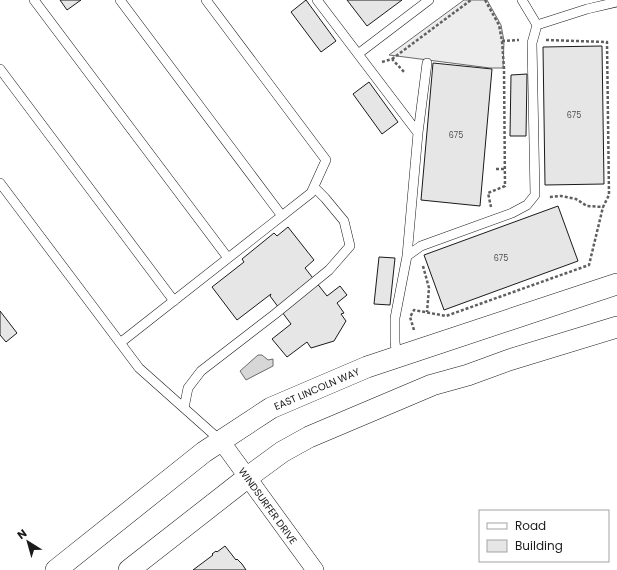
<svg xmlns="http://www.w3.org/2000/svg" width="617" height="570" viewBox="0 0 617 570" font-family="Poppins,sans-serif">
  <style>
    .built { fill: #ededed; stroke: #6a6a6a }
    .water { fill: #d7d7d7; stroke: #6a6a6a }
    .building { fill: #e6e6e6; stroke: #1a1a1a }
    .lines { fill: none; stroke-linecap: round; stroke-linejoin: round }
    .service-casing { stroke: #1a1a1a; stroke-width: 10 }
    .minor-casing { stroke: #1a1a1a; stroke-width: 18 }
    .tertiary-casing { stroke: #1a1a1a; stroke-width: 22 }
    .path { stroke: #5f5f5f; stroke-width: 2.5; stroke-dasharray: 3 2; stroke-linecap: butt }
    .service { stroke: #fff; stroke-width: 9 }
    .minor { stroke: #fff; stroke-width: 17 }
    .tertiary { stroke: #fff; stroke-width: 21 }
    .labels { text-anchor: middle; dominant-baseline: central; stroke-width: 3; stroke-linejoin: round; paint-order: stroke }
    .number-label { font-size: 8px; fill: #4d4d4d }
    .street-label { font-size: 10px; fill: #1a1a1a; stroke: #fff }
  </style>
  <rect width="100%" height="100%" fill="#fff"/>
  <!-- built -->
  <path class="built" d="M 464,0 L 487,0 L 501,25 L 504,41 L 503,68 L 490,68 L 389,55 Z"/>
  <!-- water -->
  <path class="water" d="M 258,355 L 262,355 L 268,360 L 273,359 L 273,366 L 246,380 L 240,371 Z"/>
  <!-- building -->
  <path class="building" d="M 60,0 L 81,0 L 67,10 Z
    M 306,0 L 336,41 L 321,52 L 291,12 Z
    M 347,0 L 402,0 L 367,26 Z
    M 602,46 L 604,184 L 545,185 L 543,47 Z
    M 433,63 L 492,69 L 480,206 L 421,200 Z
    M 527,74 L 526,136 L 510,136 L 511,75 Z
    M 369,82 L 398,122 L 382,134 L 353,94 Z
    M 558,206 L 578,261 L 444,310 L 424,255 Z
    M 288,227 L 314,260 L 305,268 L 327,296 L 340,286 L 347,295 L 337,303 L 344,313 L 341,314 L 346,321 L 334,341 L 311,348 L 307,342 L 287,357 L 272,339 L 291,324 L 270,296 L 271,294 L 237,320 L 212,287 L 244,262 L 242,259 L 274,233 L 277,236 Z
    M 379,257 L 395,258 L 390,305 L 374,304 Z
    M 0,311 L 17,333 L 6,342 L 0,335 Z
    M 225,546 L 236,560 L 237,559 L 242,564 L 246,570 L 193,570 L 213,555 L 212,554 L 216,551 L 217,552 Z"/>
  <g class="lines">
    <!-- service casing -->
    <g class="service-casing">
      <path id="service" d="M 34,0 L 228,258
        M 120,0 L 282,216
        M 317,0 L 418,133
        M 522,0 L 537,25
        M 358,54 L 429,0
        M 0,69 L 174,301
        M 0,183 L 139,368 L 221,441
        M 407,256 L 418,133 L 427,63
        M 120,343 L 311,193 L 326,160 L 206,0
        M 397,357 L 395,342 L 395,318 L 407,256 L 421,246 L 512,213 L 527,205 L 535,195 L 532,43 L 537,25 L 587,9 L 617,2
        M 184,408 L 188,388 L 201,371 L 275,314 L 329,270 L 350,246 L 344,221 L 325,198 L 314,187"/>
    </g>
    <!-- minor casing -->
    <g class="minor-casing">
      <g id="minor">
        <path id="s1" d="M 221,441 L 315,570"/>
      </g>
    </g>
    <!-- tertiary casing -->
    <g class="tertiary-casing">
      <g id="tertiary">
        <path id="s2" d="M 56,570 L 204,452 L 271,408 L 367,367 L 617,284"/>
        <path d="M 129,570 L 248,477 L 282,452 L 309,437 L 432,385 L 468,375 L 509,360 L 617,327"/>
      </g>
    </g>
    <!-- path -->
    <path class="path" d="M 485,0 L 499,25 L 502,41 L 504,68 L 505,186 L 488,193 L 491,207
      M 546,40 L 607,42 L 609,195 L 603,207 L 587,206 L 576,199 L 561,196 L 549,197
      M 502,41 L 519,40
      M 392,59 L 471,0
      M 382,62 L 392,59 L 405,73
      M 496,169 L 505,169
      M 423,266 L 429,288 L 427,312
      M 414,330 L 410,317 L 414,310 L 446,316 L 589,265 L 603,207"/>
    <!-- service -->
    <use href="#service" class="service"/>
    <!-- minor -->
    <use href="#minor" class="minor"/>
    <!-- tertiary -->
    <use href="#tertiary" class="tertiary"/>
  </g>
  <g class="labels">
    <!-- number labels -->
    <g class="number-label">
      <text x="574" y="115">675</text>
      <text x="456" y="135">675</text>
      <text x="501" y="258">675</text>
    </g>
    <!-- street labels -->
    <g class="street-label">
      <text stroke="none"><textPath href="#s2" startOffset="319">EAST LINCOLN WAY</textPath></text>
      <text stroke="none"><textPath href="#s1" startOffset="80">WINDSURFER DRIVE</textPath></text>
    </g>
  </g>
  <!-- legend -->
  <rect x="479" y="510" width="130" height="52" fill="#ffffff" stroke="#a3a3a3"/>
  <rect x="487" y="523" width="20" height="6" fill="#ffffff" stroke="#a3a3a3"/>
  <text x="515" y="530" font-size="12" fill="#1a1a1a">Road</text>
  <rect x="487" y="540" width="20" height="12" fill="#e6e6e6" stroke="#a3a3a3"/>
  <text x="515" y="550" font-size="12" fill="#1a1a1a">Building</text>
  <!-- north arrow -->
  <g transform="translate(28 542) rotate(323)" stroke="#ffffff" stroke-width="3" paint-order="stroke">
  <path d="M0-3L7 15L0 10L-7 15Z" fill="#1a1a1a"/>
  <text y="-6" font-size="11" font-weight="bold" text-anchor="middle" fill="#1a1a1a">N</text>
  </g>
</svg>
